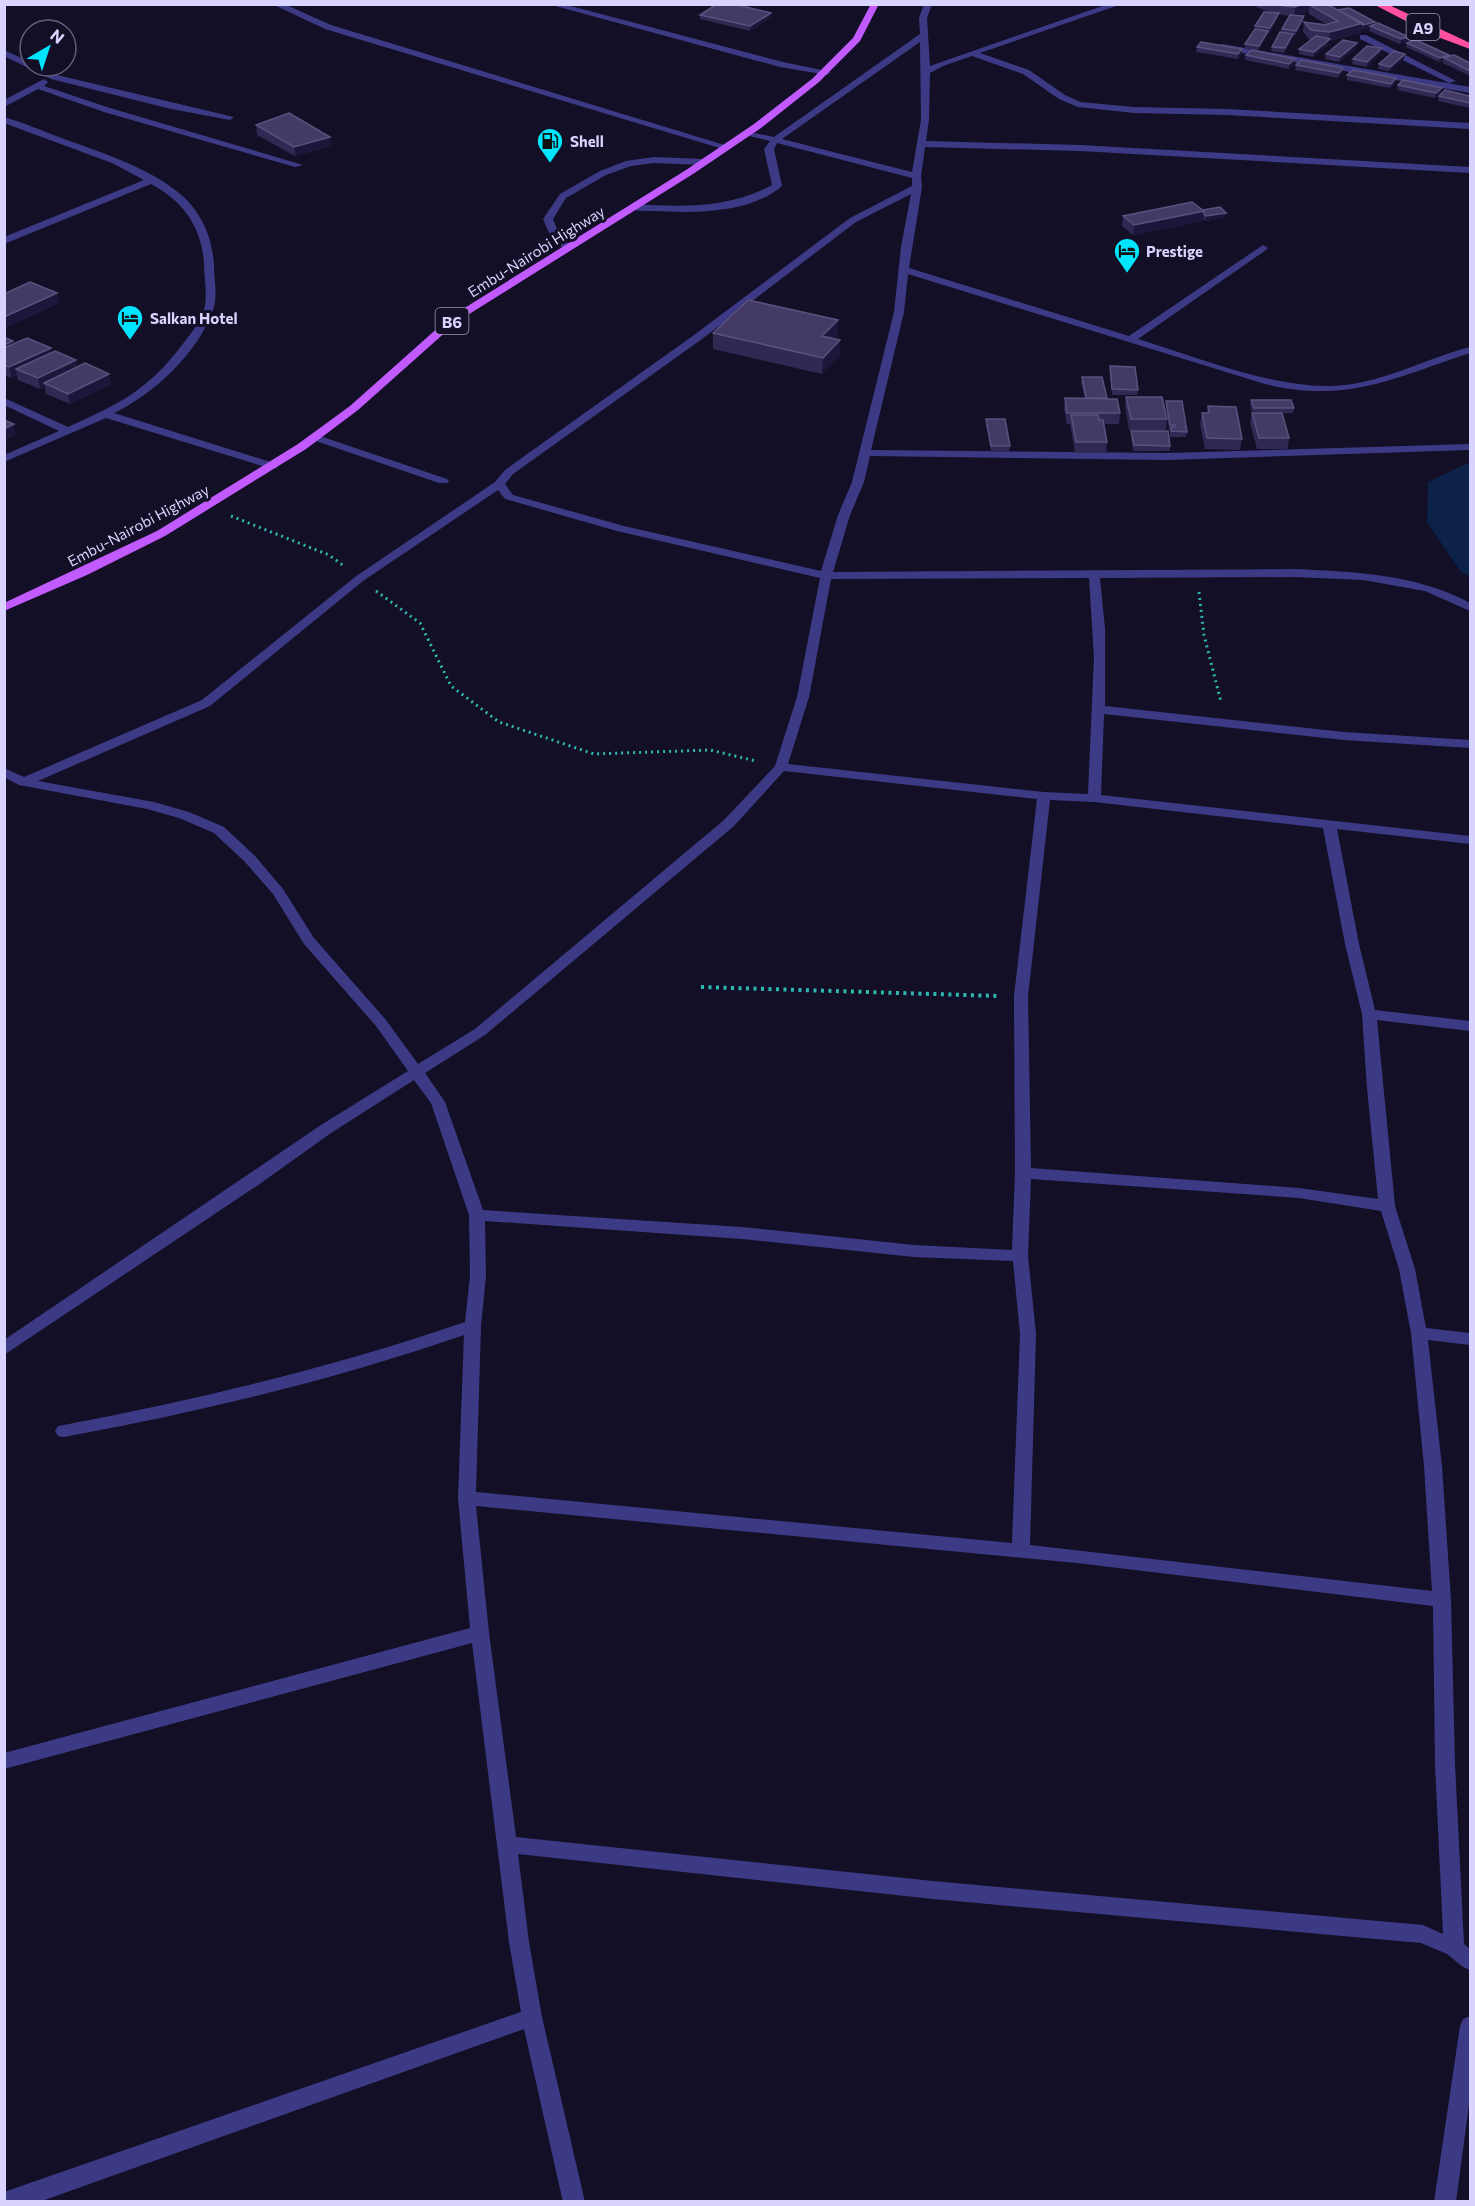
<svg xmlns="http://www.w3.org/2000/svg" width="1475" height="2206" viewBox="0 0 1475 2206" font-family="Commissioner,sans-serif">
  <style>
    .water { fill: #0c2248 }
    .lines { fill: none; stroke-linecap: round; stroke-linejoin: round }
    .path-far1 { stroke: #2fb8b0; stroke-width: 3; stroke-dasharray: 2 4; stroke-linecap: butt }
    .path { stroke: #2fb8b0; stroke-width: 4; stroke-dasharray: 3 4.5; stroke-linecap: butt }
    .minor { fill: #3d3a85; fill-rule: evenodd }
    .major { fill: #c25bff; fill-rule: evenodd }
    .highway { fill: #ff4fa3; fill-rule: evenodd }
    .wall { fill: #312854 }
    .shaded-wall { fill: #1d163a }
    .building { fill: #433a66; stroke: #5a527e; stroke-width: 1.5 }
    .labels { text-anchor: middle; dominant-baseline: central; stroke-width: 6; stroke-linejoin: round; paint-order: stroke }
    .far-poi-label { font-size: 15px; font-weight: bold; fill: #d9d4ff; stroke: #130f26; text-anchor: start }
    .far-street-label { font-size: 15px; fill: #d9d4ff; stroke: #130f26 }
    .shield { fill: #130f26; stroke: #9e99be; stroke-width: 1.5 }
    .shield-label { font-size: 16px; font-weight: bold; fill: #d9d4ff }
  </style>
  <rect width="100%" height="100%" fill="#130f26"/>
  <!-- water -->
  <path class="water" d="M 1470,462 L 1470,577 L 1461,572 L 1427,522 L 1428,482 Z"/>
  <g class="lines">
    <!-- path-far1 -->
    <path class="path-far1" d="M 231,516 L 329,555 L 344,566
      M 376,591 L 420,623 L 451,686 L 499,722 L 594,754 L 710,750 L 756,761
      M 1199,592 L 1204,635 L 1221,702"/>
    <!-- path -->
    <path class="path" d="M 701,987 L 999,996"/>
    <!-- minor -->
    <path class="minor" d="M 272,4 L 284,4 L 331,25 L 731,147 L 723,149 L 325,29 Z
      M 548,4 L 563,4 L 783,62 L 831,72 L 827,75 L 780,67 Z
      M 924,4 L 932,4 L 927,18 L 930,66 L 1108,4 L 1122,4 L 980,53 L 1029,70 L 1065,95 L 1080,102 L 1134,107 L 1227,109 L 1470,123 L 1470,129 L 1227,115 L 1134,113 L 1078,107 L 1059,99 L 1023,74 L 972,56 L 943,66 L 930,73 L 929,120 L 926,141 L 1080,145 L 1470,167 L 1470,173 L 1080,151 L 925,147 L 921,176 L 922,187 L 909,268 L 1129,336 L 1263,245 L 1268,248 L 1266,250 L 1138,339 C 1201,358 1287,395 1352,384 C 1392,378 1431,357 1470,347 L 1470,353 C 1394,378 1347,404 1265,384 L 908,274 L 904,312 L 871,450 L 1168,453 L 1470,444 L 1470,450 L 1168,460 L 870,456 L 864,482 L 850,515 L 833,572 L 1295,569 C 1356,572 1416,574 1470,603 L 1470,611 L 1425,591 L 1363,580 L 1295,577 L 1100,578 L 1105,629 L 1105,706 L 1344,732 L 1470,740 L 1470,748 L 1344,740 L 1104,714 L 1101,795 L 1470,836 L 1470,844 L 1337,829 L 1359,944 L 1375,1010 L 1470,1021 L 1470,1031 L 1377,1020 L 1395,1206 L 1415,1269 L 1426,1328 L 1470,1333 L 1470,1345 L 1428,1340 L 1442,1466 L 1451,1600 L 1455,1764 L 1464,1944 L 1470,1949 L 1470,1970 L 1463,1967 L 1447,1954 L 1421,1943 L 933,1899 L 518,1854 L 529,1942 L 542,2017 L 585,2202 L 563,2202 L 524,2029 L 39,2202 L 4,2202 L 4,2192 L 7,2191 L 521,2012 L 509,1942 L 472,1643 L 4,1769 L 4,1753 L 470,1628 L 458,1498 L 464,1335 C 334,1380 200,1412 64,1437 L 58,1436 L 55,1431 L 58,1426 L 64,1425 C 200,1399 334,1367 465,1322 L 470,1276 L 469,1215 L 431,1103 L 414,1080 L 331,1133 L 261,1183 L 4,1355 L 4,1340 L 321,1125 L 408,1071 L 376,1026 L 304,944 L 273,894 L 245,862 L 214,833 L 179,818 L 147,809 L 19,785 L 4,777 L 4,768 L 24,777 L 202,700 L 355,577 L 495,482 L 505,470 L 694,335 L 850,218 L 912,186 L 912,178 L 777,143 L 774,149 L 782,186 C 750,214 695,213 655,211 C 647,211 635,212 628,207 L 633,204 C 682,207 728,209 772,185 L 764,149 L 770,141 L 745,135 L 745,131 L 774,137 L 920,34 L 919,18 ZM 920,42 L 921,120 L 912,172 L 782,139 ZM 911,194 L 901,247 L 894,312 L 852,482 L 838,515 L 821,571 L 624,526 L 513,495 L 505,484 L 513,474 L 702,339 L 856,222 ZM 498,490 L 505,499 L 617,531 L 820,578 L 797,697 L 775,766 L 724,820 L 475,1029 L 418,1064 L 386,1020 L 314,938 L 283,889 L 255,856 L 224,827 L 189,812 L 154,802 L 38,781 L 210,706 L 363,581 ZM 1089,578 L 1094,657 L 1088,794 L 1044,792 L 788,764 L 809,697 L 831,579 ZM 784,771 L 1037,799 L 1014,996 L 1015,1173 L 1012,1250 L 914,1245 L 742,1227 L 483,1210 L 445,1102 L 425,1073 L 485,1035 L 734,826 ZM 1050,800 L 1094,802 L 1323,828 L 1345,944 L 1362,1014 L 1367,1088 L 1378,1199 L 1299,1188 L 1031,1168 L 1028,996 ZM 1031,1179 L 1299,1198 L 1381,1211 L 1399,1269 L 1411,1333 L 1424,1466 L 1432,1591 L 1030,1545 L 1036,1334 L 1028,1256 ZM 485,1221 L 742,1239 L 914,1257 L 1013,1261 L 1020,1334 L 1012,1543 L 476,1492 L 481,1326 L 486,1276 ZM 476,1506 L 1077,1563 L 1433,1606 L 1435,1764 L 1443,1934 L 1423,1925 L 933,1881 L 516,1837 L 489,1633 Z
      M 1360,35 L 1366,35 L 1456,81 L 1449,83 L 1360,39 Z
      M 1222,44 L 1470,87 L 1470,93 L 1219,49 L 1218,47 Z
      M 4,50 L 30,62 L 30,66 L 39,66 L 57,75 L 234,117 L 230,120 L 171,109 L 51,79 L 4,56 Z
      M 44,79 L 48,82 L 44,86 L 110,108 L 303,165 L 295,167 L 104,112 L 38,89 L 4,107 L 4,100 Z
      M 4,117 C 25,123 45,132 64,139 C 103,153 147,167 179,193 C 202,212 212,237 214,265 C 214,279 218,297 213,310 C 198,353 154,394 114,413 L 277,464 L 277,468 L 269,468 L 106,418 L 4,462 L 4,455 L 59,431 L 4,405 L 4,398 L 68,427 C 119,404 147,391 182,345 C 190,335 200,322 204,310 C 208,296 204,278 204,264 C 202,227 183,201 151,184 L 4,244 L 4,237 L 144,180 L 112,163 L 4,123 Z
      M 654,157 L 703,159 L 708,162 L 703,165 L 654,163 L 631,166 L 606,175 L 566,198 L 553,219 L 558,232 L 572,248 L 564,250 L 549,233 L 543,219 L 560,194 L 600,171 L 626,161 Z
      M 314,434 L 447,479 L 449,481 L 447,483 L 439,483 L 310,439 L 309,437 Z
      M 1470,2016 L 1470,2097 L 1456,2202 L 1434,2202 L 1460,2026 L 1463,2019 Z"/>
    <!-- major -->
    <path class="major" d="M 871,4 L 879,4 L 860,41 L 819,82 L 761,128 L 693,174 L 458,321 L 358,410 L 306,449 L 165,536 L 87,575 L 4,611 L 4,603 L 157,531 L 298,444 L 350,406 L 450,317 L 686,170 L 754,124 L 812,79 L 853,38 Z"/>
    <!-- highway -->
    <path class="highway" d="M 1373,4 L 1387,4 L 1470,43 L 1470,49 L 1435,36 Z"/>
  </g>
  <!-- wall -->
  <path class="wall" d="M 1257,4 L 1336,4 L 1335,9 L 1375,22 L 1374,25 L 1409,37 L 1409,41 L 1400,44 L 1369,31 L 1370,28 L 1362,29 L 1361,33 L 1329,41 L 1329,44 L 1313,57 L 1299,54 L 1299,49 L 1311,40 L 1309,39 L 1303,32 L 1304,22 L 1326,24 L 1309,14 L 1309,11 L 1296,15 L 1303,21 L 1295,36 L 1293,35 L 1292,39 L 1284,53 L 1271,51 L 1272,47 L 1281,32 L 1282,29 L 1289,16 L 1278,14 L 1278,18 L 1269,33 L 1268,33 L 1267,36 L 1258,50 L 1245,49 L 1245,44 L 1255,29 L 1255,26 L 1273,13 L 1256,7 Z
    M 771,13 L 771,17 L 750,31 L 700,19 L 700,15 Z
    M 1407,43 L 1470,63 L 1470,76 L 1443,63 L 1443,61 L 1439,62 L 1406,47 Z
    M 1197,47 L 1242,54 L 1238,59 L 1196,52 Z
    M 1356,48 L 1339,62 L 1325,59 L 1326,54 Z
    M 1381,53 L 1367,67 L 1352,64 L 1353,59 Z
    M 1246,55 L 1294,64 L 1289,69 L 1245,60 Z
    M 1404,59 L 1389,71 L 1378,69 L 1379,64 Z
    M 1296,65 L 1343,68 L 1342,73 L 1338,78 L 1295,70 Z
    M 1347,75 L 1395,83 L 1390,88 L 1347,80 Z
    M 1398,85 L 1441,93 L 1435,98 L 1397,90 Z
    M 1439,96 L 1470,96 L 1470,108 L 1438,101 Z
    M 256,125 L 330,137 L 331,146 L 295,156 L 257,135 Z
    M 1203,210 L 1225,218 L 1205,221 L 1203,219 L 1203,221 L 1133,235 L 1122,226 L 1123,216 Z
    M 4,294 L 59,303 L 7,327 L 4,326 Z
    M 838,320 L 838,336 L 835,339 L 840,356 L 822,374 L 713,349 L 713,333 Z
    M 4,337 L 13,341 L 14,344 L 51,352 L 76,360 L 77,367 L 111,384 L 70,404 L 46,394 L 45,387 L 40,389 L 18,380 L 17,375 L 11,378 L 4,375 Z
    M 1110,366 L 1138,390 L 1137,395 L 1112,395 L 1110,372 Z
    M 1082,377 L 1107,399 L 1120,413 L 1119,424 L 1104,424 L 1107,442 L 1106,453 L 1075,453 L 1070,424 L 1067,424 L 1064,409 L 1065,398 L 1085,398 L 1081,383 Z
    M 1126,397 L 1167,419 L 1166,430 L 1129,430 L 1125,407 Z
    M 1251,400 L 1294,408 L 1293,413 L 1282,413 L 1289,438 L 1288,449 L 1257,449 L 1250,423 L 1252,413 L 1253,413 L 1250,406 Z
    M 1166,401 L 1187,432 L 1186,437 L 1170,437 L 1170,430 L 1169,430 L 1166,406 Z
    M 1208,406 L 1242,439 L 1240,450 L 1205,449 L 1200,424 L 1202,413 L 1207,413 Z
    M 986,419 L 1010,446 L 1009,452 L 991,452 L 986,425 Z
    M 1131,431 L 1170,446 L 1170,451 L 1133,451 L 1131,436 Z"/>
  <!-- shaded-wall -->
  <path class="shaded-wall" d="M 1303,4 L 1314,4 L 1310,5 L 1309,11 L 1294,16 L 1295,7 Z
    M 1336,4 L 1335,9 L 1318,7 Z
    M 771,13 L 771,17 L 750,31 L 750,26 Z
    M 1279,13 L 1278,18 L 1269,33 L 1270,28 Z
    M 1304,16 L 1303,21 L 1295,36 L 1296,31 Z
    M 1375,22 L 1374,27 L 1370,26 L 1370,28 L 1363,29 L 1363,25 Z
    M 1363,23 L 1361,33 L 1329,41 L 1329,44 L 1313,57 L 1314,52 L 1329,39 L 1330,32 Z
    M 1268,31 L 1267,36 L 1258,50 L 1259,46 Z
    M 1293,34 L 1292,39 L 1284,53 L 1285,48 Z
    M 1409,37 L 1409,41 L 1400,44 L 1401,39 Z
    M 1357,43 L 1356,48 L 1339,62 L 1340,57 Z
    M 1382,48 L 1381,53 L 1367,67 L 1367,62 Z
    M 1242,49 L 1242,54 L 1238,59 L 1238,54 Z
    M 1405,54 L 1404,59 L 1389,71 L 1390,67 Z
    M 1449,55 L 1449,60 L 1444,58 L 1443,61 L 1439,62 L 1440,58 Z
    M 1295,59 L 1294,64 L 1289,69 L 1289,64 Z
    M 1343,68 L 1342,73 L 1338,78 L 1339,73 Z
    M 1396,78 L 1395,83 L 1390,88 L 1391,84 Z
    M 1442,88 L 1441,93 L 1435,98 L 1436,93 Z
    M 330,137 L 331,146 L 295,156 L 294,147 Z
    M 1204,211 L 1203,221 L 1133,235 L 1134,225 Z
    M 1226,213 L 1225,218 L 1205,221 L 1206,216 Z
    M 57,293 L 59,303 L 7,327 L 5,317 Z
    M 838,320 L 838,336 L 822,352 L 822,336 Z
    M 840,340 L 840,356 L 822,374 L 823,358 Z
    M 13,341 L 14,346 L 4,351 L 4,345 Z
    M 51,348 L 52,358 L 16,369 L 17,375 L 11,378 L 9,367 Z
    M 76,360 L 78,371 L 44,383 L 45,387 L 40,389 L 38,378 Z
    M 109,374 L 111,384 L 70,404 L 68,394 Z
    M 14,424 L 16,435 L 4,441 L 4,429 Z"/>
  <!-- building -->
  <path class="building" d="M 717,4 L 734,4 L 771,13 L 750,26 L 700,15 Z
    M 1278,4 L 1303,4 L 1295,7 L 1284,6 Z
    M 1313,4 L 1326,4 L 1363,23 L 1330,32 L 1311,30 L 1304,22 L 1325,25 L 1338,21 L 1310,5 Z
    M 1349,8 L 1375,22 L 1363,25 L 1338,10 Z
    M 1264,12 L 1279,13 L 1270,28 L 1255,26 Z
    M 1290,15 L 1304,16 L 1296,31 L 1282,29 Z
    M 1378,23 L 1409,37 L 1401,39 L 1370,26 Z
    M 1255,29 L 1268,31 L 1259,46 L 1245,44 Z
    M 1280,32 L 1293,34 L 1285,48 L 1272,47 Z
    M 1316,36 L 1330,39 L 1314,52 L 1299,49 Z
    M 1343,40 L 1357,43 L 1340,57 L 1326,54 Z
    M 1416,40 L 1449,55 L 1440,58 L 1407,43 Z
    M 1201,42 L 1242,49 L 1238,54 L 1197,47 Z
    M 1367,46 L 1382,48 L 1367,62 L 1353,59 Z
    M 1252,50 L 1295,59 L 1289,64 L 1246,55 Z
    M 1394,51 L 1405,54 L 1390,67 L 1379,64 Z
    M 1454,55 L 1470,63 L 1470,71 L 1444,58 Z
    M 1301,60 L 1343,68 L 1339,73 L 1296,65 Z
    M 1353,70 L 1396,78 L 1391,84 L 1347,75 Z
    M 1403,80 L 1442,88 L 1436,93 L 1398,85 Z
    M 1445,90 L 1470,96 L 1470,103 L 1439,96 Z
    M 289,113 L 330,137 L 294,147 L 256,125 Z
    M 1192,202 L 1204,211 L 1134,225 L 1123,216 Z
    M 1220,207 L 1226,213 L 1206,216 L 1204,214 L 1204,211 L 1203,210 Z
    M 30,282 L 57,293 L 4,317 L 4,294 Z
    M 748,300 L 838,320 L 822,336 L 840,340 L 823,358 L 713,333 Z
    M 4,337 L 13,341 L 4,345 Z
    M 27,338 L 51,348 L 9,367 L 4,365 L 4,348 Z
    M 55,351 L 76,360 L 38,378 L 16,369 Z
    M 85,363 L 109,374 L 68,394 L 44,383 Z
    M 1110,366 L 1135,367 L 1138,390 L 1112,389 Z
    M 1082,377 L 1102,377 L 1107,398 L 1086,398 Z
    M 1126,397 L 1162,397 L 1167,419 L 1131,419 Z
    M 1065,398 L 1117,399 L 1120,413 L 1067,413 Z
    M 1251,400 L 1291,400 L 1294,408 L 1254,408 Z
    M 1166,401 L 1182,401 L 1187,432 L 1171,431 L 1171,427 L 1175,427 L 1175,425 L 1170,425 Z
    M 1208,406 L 1236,407 L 1242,439 L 1207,438 L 1202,413 L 1209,413 Z
    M 1252,413 L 1282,413 L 1289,438 L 1259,438 Z
    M 1071,415 L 1098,415 L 1099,420 L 1103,420 L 1107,442 L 1076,442 Z
    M 986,419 L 1005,419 L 1010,446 L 991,446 Z
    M 4,420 L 14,424 L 4,429 Z
    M 1131,431 L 1168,431 L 1170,446 L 1134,445 Z"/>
  <!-- icons -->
  <defs>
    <g id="fuel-pin" transform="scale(1.35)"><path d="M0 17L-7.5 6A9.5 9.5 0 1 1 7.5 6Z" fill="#00e5ff" stroke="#130f26"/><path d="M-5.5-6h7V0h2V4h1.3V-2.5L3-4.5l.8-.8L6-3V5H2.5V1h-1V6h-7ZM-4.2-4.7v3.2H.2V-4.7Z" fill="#111"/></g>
    <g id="hotel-pin" transform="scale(1.35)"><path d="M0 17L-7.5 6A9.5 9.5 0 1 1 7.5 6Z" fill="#00e5ff" stroke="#130f26"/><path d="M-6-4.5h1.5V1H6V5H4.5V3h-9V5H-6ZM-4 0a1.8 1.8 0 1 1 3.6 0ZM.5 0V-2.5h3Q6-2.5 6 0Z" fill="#111"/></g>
  </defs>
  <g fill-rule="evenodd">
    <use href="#fuel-pin" x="550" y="141"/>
    <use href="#hotel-pin" x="1127" y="251"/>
    <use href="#hotel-pin" x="130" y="318"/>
  </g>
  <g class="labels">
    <!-- far-poi labels -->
    <g class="far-poi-label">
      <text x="570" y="141">Shell</text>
      <text x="1146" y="251">Prestige</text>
      <text x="150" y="318">Salkan Hotel</text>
    </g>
    <!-- far-street labels -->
    <g class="far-street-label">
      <text transform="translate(536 251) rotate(-32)">Embu-Nairobi Highway</text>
      <text transform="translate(138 525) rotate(-28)">Embu-Nairobi Highway</text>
    </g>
    <!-- shield labels -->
    <g class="shield">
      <rect x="1406.5" y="14" width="33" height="26" rx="4.5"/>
      <rect x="435.5" y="308" width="33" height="26" rx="4.5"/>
    </g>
    <g class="shield-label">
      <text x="1423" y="27">A9</text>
      <text x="452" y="321">B6</text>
    </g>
  </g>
  <!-- border -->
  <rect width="1475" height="2206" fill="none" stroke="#d9d4ff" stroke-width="12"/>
  <!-- north arrow -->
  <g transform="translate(48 48) rotate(39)"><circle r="28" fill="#130f26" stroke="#625e7d" stroke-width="1.5"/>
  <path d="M0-4.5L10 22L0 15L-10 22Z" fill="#00e5ff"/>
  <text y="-9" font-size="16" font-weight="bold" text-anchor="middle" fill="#d9d4ff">N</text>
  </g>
</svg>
